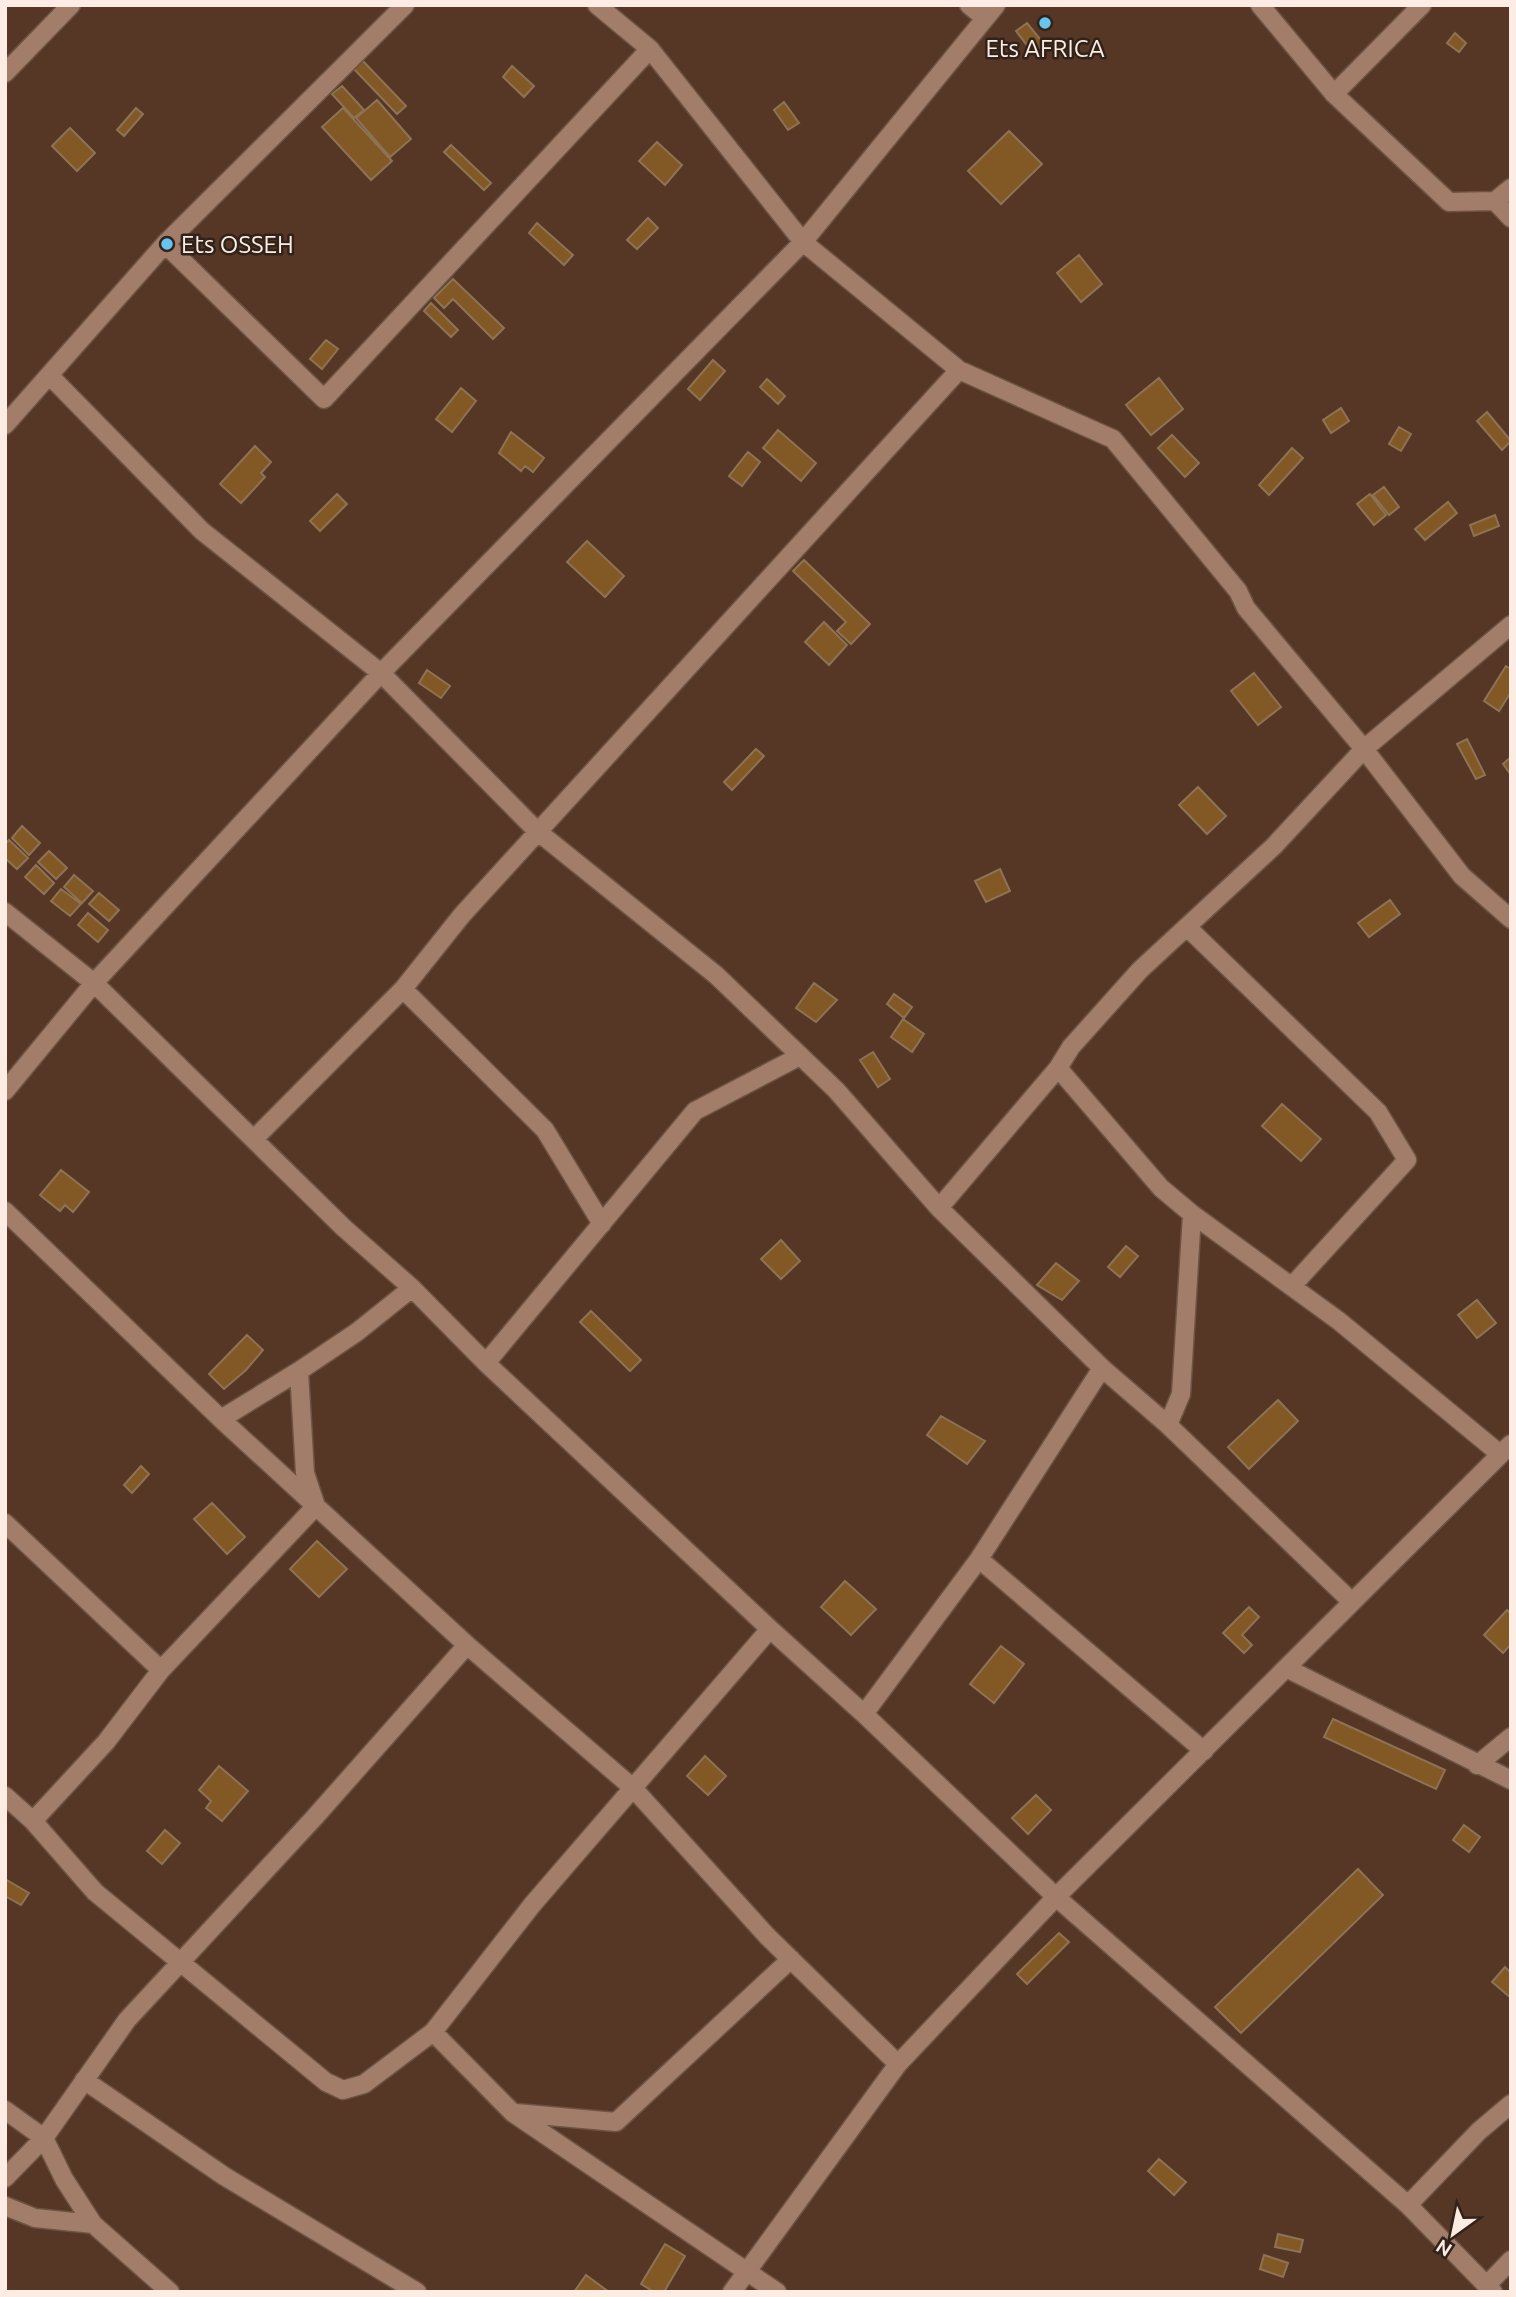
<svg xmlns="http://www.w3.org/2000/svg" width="1516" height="2297" viewBox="0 0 1516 2297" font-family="Ubuntu,sans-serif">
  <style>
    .building { fill: #825824; stroke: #8d7356; stroke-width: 2 }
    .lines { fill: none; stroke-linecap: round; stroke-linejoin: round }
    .street-casing { stroke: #6d5344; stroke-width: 21 }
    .secondary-casing { stroke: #6d5344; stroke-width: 21 }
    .street { stroke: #a17d6a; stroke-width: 18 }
    .secondary { stroke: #a17d6a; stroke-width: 18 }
    .poi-dot { fill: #66c4ef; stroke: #31221a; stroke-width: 2.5 }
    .labels { text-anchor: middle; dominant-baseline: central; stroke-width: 5; stroke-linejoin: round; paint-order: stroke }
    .poi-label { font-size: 24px; fill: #fdece3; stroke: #31221a }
  </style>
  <rect width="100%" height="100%" fill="#563725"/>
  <!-- building -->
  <path class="building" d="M 1027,23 L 1044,44 L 1033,53 L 1016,31 Z
    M 1455,33 L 1466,43 L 1459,52 L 1447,43 Z
    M 362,60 L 406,106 L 397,114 L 353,68 Z
    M 512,66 L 534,86 L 524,97 L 503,77 Z
    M 342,86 L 364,110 L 354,118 L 332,94 Z
    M 377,100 L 411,139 L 390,157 L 356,118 Z
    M 784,102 L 799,123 L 788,130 L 774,110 Z
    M 136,108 L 143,114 L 124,136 L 117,130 Z
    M 343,108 L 392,161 L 371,180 L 322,127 Z
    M 70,128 L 95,153 L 77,171 L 52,146 Z
    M 1009,131 L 1042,164 L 1001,204 L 968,171 Z
    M 657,142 L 682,165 L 665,185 L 639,161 Z
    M 451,145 L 491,183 L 484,190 L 444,152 Z
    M 648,218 L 658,228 L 637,249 L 627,240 Z
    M 537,223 L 573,255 L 564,265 L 529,233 Z
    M 1079,255 L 1102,284 L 1081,302 L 1057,273 Z
    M 453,279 L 504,328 L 493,339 L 453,299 L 444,308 L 434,298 Z
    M 431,303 L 458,330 L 451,337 L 424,311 Z
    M 326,340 L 338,349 L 322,369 L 310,359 Z
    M 713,360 L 725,371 L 700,400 L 688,389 Z
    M 1159,378 L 1183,409 L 1151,435 L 1126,405 Z
    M 767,379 L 785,396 L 778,404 L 760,387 Z
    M 461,388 L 476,401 L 452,432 L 436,419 Z
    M 1341,408 L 1349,421 L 1331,433 L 1323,420 Z
    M 1487,412 L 1511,441 L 1502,450 L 1477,421 Z
    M 1399,427 L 1411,434 L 1401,451 L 1389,444 Z
    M 778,430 L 816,463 L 801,481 L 763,448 Z
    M 511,432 L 544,458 L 533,472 L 525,466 L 521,471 L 499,453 Z
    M 1172,435 L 1199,463 L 1185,477 L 1158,448 Z
    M 255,446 L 271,462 L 261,473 L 265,477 L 241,503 L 220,484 Z
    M 1292,448 L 1303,458 L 1269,495 L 1259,485 Z
    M 748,452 L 760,462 L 742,486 L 729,476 Z
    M 1384,487 L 1399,507 L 1389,515 L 1373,495 Z
    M 337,494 L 347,504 L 320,531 L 310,521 Z
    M 1370,494 L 1386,515 L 1374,525 L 1357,504 Z
    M 1448,502 L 1457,513 L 1425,540 L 1415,529 Z
    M 1495,515 L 1499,526 L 1474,536 L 1470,525 Z
    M 587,541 L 624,576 L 605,597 L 567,562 Z
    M 804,560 L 870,624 L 851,644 L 837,631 L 846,622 L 793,571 Z
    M 824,622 L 847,645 L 829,665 L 805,642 Z
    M 1506,666 L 1511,669 L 1511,692 L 1499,711 L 1484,701 Z
    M 427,670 L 450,686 L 441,698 L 419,683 Z
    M 1254,673 L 1281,707 L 1258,725 L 1231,691 Z
    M 1467,739 L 1485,775 L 1476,779 L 1457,744 Z
    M 756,749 L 764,756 L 732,790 L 724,782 Z
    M 1511,757 L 1511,775 L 1503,764 Z
    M 1198,787 L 1226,816 L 1207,834 L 1179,805 Z
    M 22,826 L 40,843 L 29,855 L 12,838 Z
    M 9,840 L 28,858 L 17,869 L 5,858 L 5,844 Z
    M 49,851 L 67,868 L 56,879 L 38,862 Z
    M 36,865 L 54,883 L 44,894 L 25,877 Z
    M 1000,869 L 1010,891 L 986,902 L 975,881 Z
    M 74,875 L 93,891 L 82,903 L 64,887 Z
    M 61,889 L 81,904 L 70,916 L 51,901 Z
    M 99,893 L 119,910 L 109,921 L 89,904 Z
    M 1390,900 L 1400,914 L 1369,937 L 1358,923 Z
    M 88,913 L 108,930 L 98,942 L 78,925 Z
    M 814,983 L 837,1000 L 816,1022 L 796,1008 Z
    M 894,994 L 912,1007 L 904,1018 L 887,1004 Z
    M 903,1019 L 924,1034 L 912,1052 L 891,1037 Z
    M 873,1052 L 890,1079 L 878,1087 L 860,1060 Z
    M 1282,1104 L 1321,1139 L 1301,1161 L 1262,1126 Z
    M 61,1170 L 89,1192 L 73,1212 L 65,1205 L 60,1211 L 40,1195 Z
    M 781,1240 L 800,1261 L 781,1279 L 761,1259 Z
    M 1126,1246 L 1138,1256 L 1120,1277 L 1108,1267 Z
    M 1056,1263 L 1079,1281 L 1062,1300 L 1037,1285 Z
    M 1477,1300 L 1496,1323 L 1477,1338 L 1458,1315 Z
    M 591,1311 L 641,1360 L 630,1371 L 580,1322 Z
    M 247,1335 L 263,1350 L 246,1370 L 224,1389 L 209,1374 Z
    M 1278,1400 L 1298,1421 L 1249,1469 L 1228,1447 Z
    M 941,1416 L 985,1441 L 967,1464 L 927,1435 Z
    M 141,1466 L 149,1474 L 132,1493 L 124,1485 Z
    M 212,1503 L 245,1537 L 227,1554 L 194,1519 Z
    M 317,1541 L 347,1569 L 319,1597 L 290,1569 Z
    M 845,1581 L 876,1609 L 851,1635 L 821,1607 Z
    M 1249,1607 L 1259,1617 L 1242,1635 L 1252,1645 L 1244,1653 L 1223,1633 Z
    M 1507,1610 L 1511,1614 L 1511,1644 L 1503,1653 L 1484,1635 Z
    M 1001,1646 L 1024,1664 L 994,1703 L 970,1684 Z
    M 1333,1719 L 1445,1770 L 1436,1789 L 1324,1737 Z
    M 705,1756 L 726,1776 L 708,1795 L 687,1776 Z
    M 219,1766 L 248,1791 L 222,1821 L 206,1808 L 211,1801 L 199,1790 Z
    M 1036,1795 L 1051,1810 L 1028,1834 L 1012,1818 Z
    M 1464,1825 L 1480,1837 L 1469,1852 L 1453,1840 Z
    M 165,1830 L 180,1843 L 162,1864 L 147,1851 Z
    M 1358,1869 L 1383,1895 L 1241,2033 L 1215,2007 Z
    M 5,1879 L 29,1893 L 21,1905 L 5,1896 Z
    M 1059,1933 L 1069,1942 L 1027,1984 L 1017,1974 Z
    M 1505,1967 L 1511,1973 L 1511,1998 L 1492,1982 Z
    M 1159,2159 L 1186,2182 L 1174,2195 L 1148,2171 Z
    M 1278,2234 L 1303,2240 L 1300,2252 L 1275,2247 Z
    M 665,2244 L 685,2256 L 664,2292 L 654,2292 L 641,2284 Z
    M 1264,2255 L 1288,2263 L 1283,2277 L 1260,2269 Z
    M 586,2275 L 609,2292 L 574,2292 Z"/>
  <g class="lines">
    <!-- street casing -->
    <g class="street-casing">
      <path id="street" d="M 969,5 L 985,18
        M 996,5 L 803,242 L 959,370 L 1113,439 L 1238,591 L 1246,608 L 1364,749 L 1462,876 L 1511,919
        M 1260,5 L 1334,94 L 1449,202 L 1495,201 L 1511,218
        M 5,73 L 71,5
        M 1334,94 L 1422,5
        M 1495,201 L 1511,188
        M 165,244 L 324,399 L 650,49
        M 51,377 L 202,531 L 381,673 L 537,831 L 716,975 L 836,1090 L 939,1208
        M 5,425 L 165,244 L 405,5
        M 5,912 L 94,983 L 344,1228 L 412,1288 L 486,1363 L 770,1629 L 864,1714 L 1056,1897 L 1408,2205 L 1493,2292
        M 1188,928 L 1378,1112 L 1407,1160 L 1292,1286
        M 403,989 L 545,1130 L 602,1224
        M 1058,1068 L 1161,1188 L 1192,1214 L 1339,1321 L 1500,1454
        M 5,1091 L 94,983 L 381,673 L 803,242 L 650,49 L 597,5
        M 255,1138 L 403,989 L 462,915 L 959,370
        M 5,1211 L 221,1419 L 299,1371
        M 486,1363 L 695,1111 L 800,1056
        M 1102,1368 L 939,1208 L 1058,1068 L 1071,1047 L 1140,970 L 1274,846 L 1364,749 L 1511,625
        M 221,1419 L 467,1645 L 633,1788 L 767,1936 L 898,2064
        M 1168,1425 L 1181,1394 L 1192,1214
        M 5,1523 L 161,1670
        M 979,1559 L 1102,1368 L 1168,1425 L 1351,1601
        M 1286,1668 L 1511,1780
        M 864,1714 L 979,1559 L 1204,1751
        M 1477,1765 L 1511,1737
        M 5,1796 L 33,1821 L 95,1892 L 326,2082 L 343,2090 L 364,2084 L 433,2032 L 532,1905 L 770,1629
        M 33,1821 L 106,1742 L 161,1670 L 316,1506 L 305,1473 L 299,1371 L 357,1332 L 412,1288
        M 433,2032 L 513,2113 L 777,2292
        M 84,2080 L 224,2176 L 417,2292
        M 5,2110 L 44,2138 L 64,2179 L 93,2224 L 170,2292
        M 516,2113 L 616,2122 L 791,1959
        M 5,2178 L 44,2138 L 127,2020 L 314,1818 L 467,1645
        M 1408,2205 L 1479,2131 L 1511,2104
        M 5,2206 L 35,2218 L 93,2224
        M 1487,2285 L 1511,2260"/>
    </g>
    <!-- secondary casing -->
    <g class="secondary-casing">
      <path id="secondary" d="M 732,2292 L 898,2064 L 1056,1897 L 1511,1444"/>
    </g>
    <!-- street -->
    <use href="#street" class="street"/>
    <!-- secondary -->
    <use href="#secondary" class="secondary"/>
  </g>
  <!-- markers -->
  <g class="poi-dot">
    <circle cx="1045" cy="23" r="7"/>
    <circle cx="167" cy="244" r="7"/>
  </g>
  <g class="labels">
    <!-- poi labels -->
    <g class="poi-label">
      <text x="1045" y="48">Ets AFRICA</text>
      <text x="181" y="244" text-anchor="start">Ets OSSEH</text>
    </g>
  </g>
  <!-- border -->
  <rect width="1516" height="2297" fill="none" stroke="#fdece3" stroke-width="14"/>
  <!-- north arrow -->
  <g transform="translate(1453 2234) rotate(213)" stroke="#31221a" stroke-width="5" paint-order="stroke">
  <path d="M0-5L12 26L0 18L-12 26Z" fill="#fdece3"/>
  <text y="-10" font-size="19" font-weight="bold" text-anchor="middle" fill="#fdece3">N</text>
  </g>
</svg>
